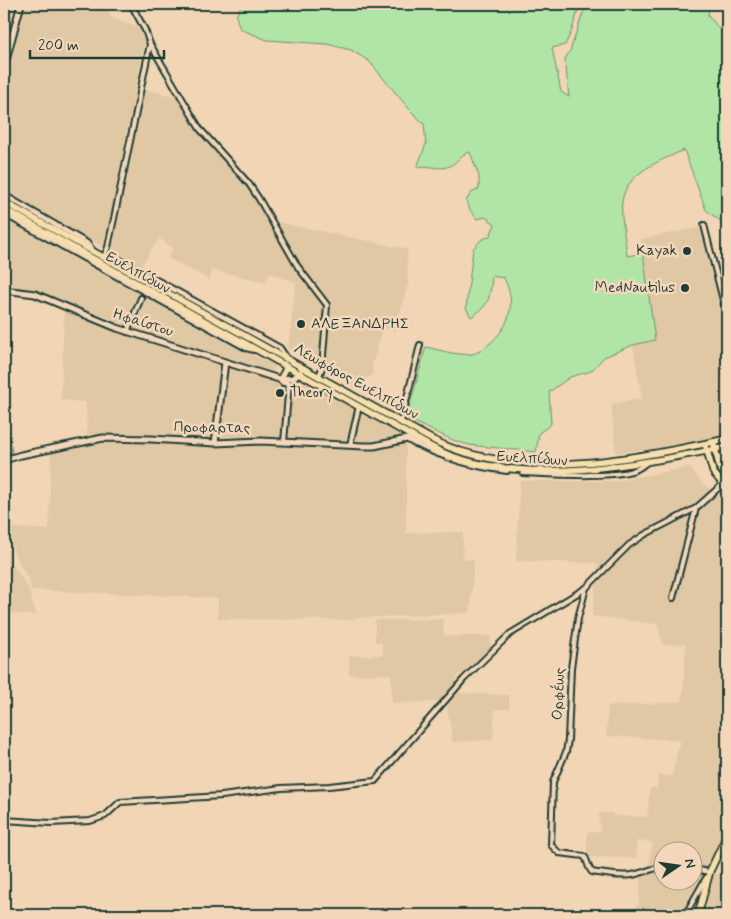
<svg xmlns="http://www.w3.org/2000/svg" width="731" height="919" viewBox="0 0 731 919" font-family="Mynerve,sans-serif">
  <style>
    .built { fill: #e0c8a5; fill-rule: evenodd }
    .green { fill: #b1e5a6; stroke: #68916d }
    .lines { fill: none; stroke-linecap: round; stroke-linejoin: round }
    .street-casing { stroke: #1f3d34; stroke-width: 8 }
    .secondary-casing { stroke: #1f3d34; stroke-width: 9 }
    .primary-casing { stroke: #1f3d34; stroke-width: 9 }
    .street { stroke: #f4d7bb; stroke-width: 4 }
    .secondary { stroke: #f4d7bb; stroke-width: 5 }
    .primary { stroke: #f8deab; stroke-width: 5.5 }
    .poi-dot { fill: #1f3d34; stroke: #f4d7bb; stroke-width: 2 }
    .labels { text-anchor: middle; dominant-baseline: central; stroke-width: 5; stroke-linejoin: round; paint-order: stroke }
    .poi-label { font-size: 15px; fill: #1f3d34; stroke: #f4d7bb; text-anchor: end }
    .street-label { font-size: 15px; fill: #1f3d34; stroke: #f4d7bb }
  </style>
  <rect width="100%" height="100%" fill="#f1d5b4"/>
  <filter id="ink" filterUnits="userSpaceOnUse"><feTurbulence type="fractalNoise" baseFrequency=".02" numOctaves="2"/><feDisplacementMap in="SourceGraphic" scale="10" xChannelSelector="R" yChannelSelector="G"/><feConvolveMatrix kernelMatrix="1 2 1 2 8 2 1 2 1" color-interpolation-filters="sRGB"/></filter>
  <g filter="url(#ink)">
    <!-- built -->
    <path class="built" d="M 4,4 L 16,4 L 4,51 Z
      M 24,4 L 108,4 L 111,18 L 139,27 L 145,40 L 108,234 L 102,247 L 4,196 L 4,76 Z
      M 143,89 L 179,97 L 200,131 L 250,189 L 297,269 L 323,302 L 325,306 L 321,363 L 318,366 L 288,348 L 296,282 L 269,273 L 267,282 L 211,270 L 210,280 L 168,258 L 173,249 L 159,238 L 141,266 L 108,249 Z
      M 4,219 L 251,354 L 276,365 L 273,372 L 155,336 L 37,291 L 4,285 Z
      M 277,222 L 407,249 L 408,283 L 395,331 L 383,328 L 372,366 L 373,374 L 365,379 L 359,389 L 324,369 L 328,304 L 297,262 Z
      M 702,227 L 727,335 L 727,434 L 682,445 L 616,453 L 611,404 L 642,398 L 633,345 L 655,340 L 641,239 Z
      M 64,309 L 121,334 L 221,366 L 212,434 L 208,439 L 200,441 L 130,435 L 102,435 L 87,438 L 86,402 L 61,400 Z
      M 227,367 L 278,383 L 289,383 L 300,377 L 402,437 L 374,442 L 331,442 L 276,437 L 219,439 Z
      M 103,440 L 153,441 L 183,444 L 261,442 L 365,449 L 406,442 L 406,533 L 463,532 L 463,559 L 474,560 L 470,613 L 353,618 L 353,620 L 218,619 L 218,598 L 31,590 L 29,581 L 13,551 L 12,528 L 49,530 L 51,452 Z
      M 9,460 L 11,462 L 6,546 L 11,563 L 28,587 L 36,615 L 4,613 L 4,461 Z
      M 690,467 L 703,484 L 727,501 L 727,828 L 708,868 L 715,874 L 727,874 L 727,915 L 634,915 L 636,906 L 639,905 L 641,875 L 649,865 L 653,842 L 637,841 L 636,858 L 589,857 L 587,853 L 587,832 L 600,832 L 599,813 L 613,813 L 613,816 L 647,817 L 650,788 L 657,788 L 658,775 L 672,776 L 680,740 L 606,736 L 608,706 L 682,702 L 686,644 L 663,645 L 657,624 L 592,616 L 598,563 L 516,561 L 520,481 L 616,481 ZM 664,852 L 694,852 L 694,882 L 664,882 Z
      M 443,619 L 444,636 L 491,636 L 490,650 L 465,674 L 458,674 L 455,685 L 441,702 L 392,703 L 391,674 L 349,675 L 349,656 L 383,655 L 382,642 L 375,642 L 375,620 Z
      M 454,693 L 509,695 L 509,709 L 495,709 L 493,740 L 453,742 L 447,704 L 445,703 Z"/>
    <!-- green -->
    <path class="green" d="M 242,4 L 580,4 L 572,30 L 565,45 L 552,48 L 561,92 L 569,97 L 565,59 L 570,51 L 586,4 L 709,4 L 708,15 L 727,39 L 727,226 L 706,210 L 684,150 C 660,161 626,172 622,202 C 620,214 626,243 627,256 L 643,253 L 655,340 L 633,345 L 604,357 L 591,371 L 570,377 L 549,392 L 551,424 L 539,433 L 536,452 L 469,445 L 453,440 L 407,419 L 407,415 L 426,347 C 440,350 457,356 472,354 C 478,353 485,348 489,344 C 510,327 517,303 504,278 L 492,276 C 490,298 490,305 471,317 L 466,308 L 473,249 L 481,240 L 490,236 L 495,224 L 485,217 L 477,219 L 470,210 L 466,201 L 471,193 L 479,189 L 479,176 L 470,152 C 459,155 458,162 450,166 C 437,171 430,164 417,167 L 426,144 L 424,124 L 410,110 L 369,61 L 351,50 L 327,44 L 267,40 L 240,29 L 236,16 Z
      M 7,420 L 12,453 L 4,455 L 4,421 Z"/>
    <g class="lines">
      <!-- street casing -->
      <g class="street-casing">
        <path id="street" d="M 131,4 L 145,30 L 150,44 L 200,129 L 249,184 L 259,199 L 298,267 L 327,305 L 322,368 L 319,376
          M 4,195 L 87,243 L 93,251
          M 4,214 L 246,348 L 254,350
          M 704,225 L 727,316
          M 104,257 L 108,247 L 120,190 L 150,44
          M 104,257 L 111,255 L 280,348 L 286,357
          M 127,332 L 141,298
          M 279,379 L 283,383 L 289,383 L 284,442
          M 401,422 L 420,345
          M 416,444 C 445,459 474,467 507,471
          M 350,445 L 359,406
          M 523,473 C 547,474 617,479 637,469 C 640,468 643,465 646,463
          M 673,598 L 696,508
          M 4,820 L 51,823 L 90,821 L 105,816 L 120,802 L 222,796 L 281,788 L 329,786 L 375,781 L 464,679 L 510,634 L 586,588
          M 664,867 C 652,868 643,873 632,875 C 618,877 605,874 592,872 C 587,867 588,860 584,856 L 559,853 L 551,845 L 553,782 L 566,752 L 568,740 L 571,668 L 578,618 L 586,588 L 629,545 L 644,535 L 696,508 L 723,484
          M 694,869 L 709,872
          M 685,915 L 706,878"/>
      </g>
      <!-- secondary casing -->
      <g class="secondary-casing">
        <path id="secondary" d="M 4,67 L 21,4
          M 4,290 L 35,294 L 117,328 L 279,379 L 293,378 L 300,372
          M 215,443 L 225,362
          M 4,460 L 21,455 L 103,438 L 151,439 L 215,443 L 261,441 L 364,446 L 374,446 L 407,439 L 416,444 L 419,440"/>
      </g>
      <!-- primary casing -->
      <g class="primary-casing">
        <path id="primary" d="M 4,202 L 422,434 C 434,441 447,447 460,451 C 547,478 641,457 727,439
          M 4,209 L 419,440 C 431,447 444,454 457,458 C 541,485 643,463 727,447
          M 282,376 L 286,369 L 284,364
          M 714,446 L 720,468 L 727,478
          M 706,447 L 713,472 L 727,489
          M 720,466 L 722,455 L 727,448
          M 698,915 L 710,871 L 727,835"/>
      </g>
      <!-- street -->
      <use href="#street" class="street"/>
      <!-- secondary -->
      <use href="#secondary" class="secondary"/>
      <!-- primary -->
      <use href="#primary" class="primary"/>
    </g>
  </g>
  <!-- markers -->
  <g class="poi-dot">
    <circle cx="687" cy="251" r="5"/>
    <circle cx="685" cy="288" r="5"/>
    <circle cx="301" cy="324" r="5"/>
    <circle cx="280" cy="393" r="5"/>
  </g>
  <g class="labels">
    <!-- poi labels -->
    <g class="poi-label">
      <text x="677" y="251">Kayak</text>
      <text x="675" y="288">MedNautilus</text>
      <text x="311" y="324" text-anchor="start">ΑΛΕΞΑΝΔΡΗΣ</text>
      <text x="290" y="393" text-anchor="start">Theory</text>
    </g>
    <!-- street labels -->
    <g class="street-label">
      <text transform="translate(138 273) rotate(29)">Ευελπίδων</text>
      <text transform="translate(143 323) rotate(18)">Ηφαίστου</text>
      <text transform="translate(356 382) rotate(29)">Λεωφόρος Ευελπίδων</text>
      <text transform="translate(212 428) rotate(1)">Προφαρτας</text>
      <text transform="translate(532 459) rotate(4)">Ευελπίδων</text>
      <text transform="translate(559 694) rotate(-87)">Ορφέως</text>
    </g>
  </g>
  <!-- margin -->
  <rect width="731" height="919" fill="none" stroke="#f4d7bb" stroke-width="20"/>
  <rect x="10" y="10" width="711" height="899" fill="none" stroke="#1f3d34" stroke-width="2" filter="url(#ink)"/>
  <!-- north arrow -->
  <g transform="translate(678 866) rotate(77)"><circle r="24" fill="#f4d7bb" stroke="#9f9985"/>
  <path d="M0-4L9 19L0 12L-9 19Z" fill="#1f3d34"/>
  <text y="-8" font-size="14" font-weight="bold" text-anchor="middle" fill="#1f3d34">N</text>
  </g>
  <!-- scale -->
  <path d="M30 50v8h134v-8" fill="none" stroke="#1f3d34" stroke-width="2.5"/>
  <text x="38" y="50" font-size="15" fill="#1f3d34" stroke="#f4d7bb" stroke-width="4" paint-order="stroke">200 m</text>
</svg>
